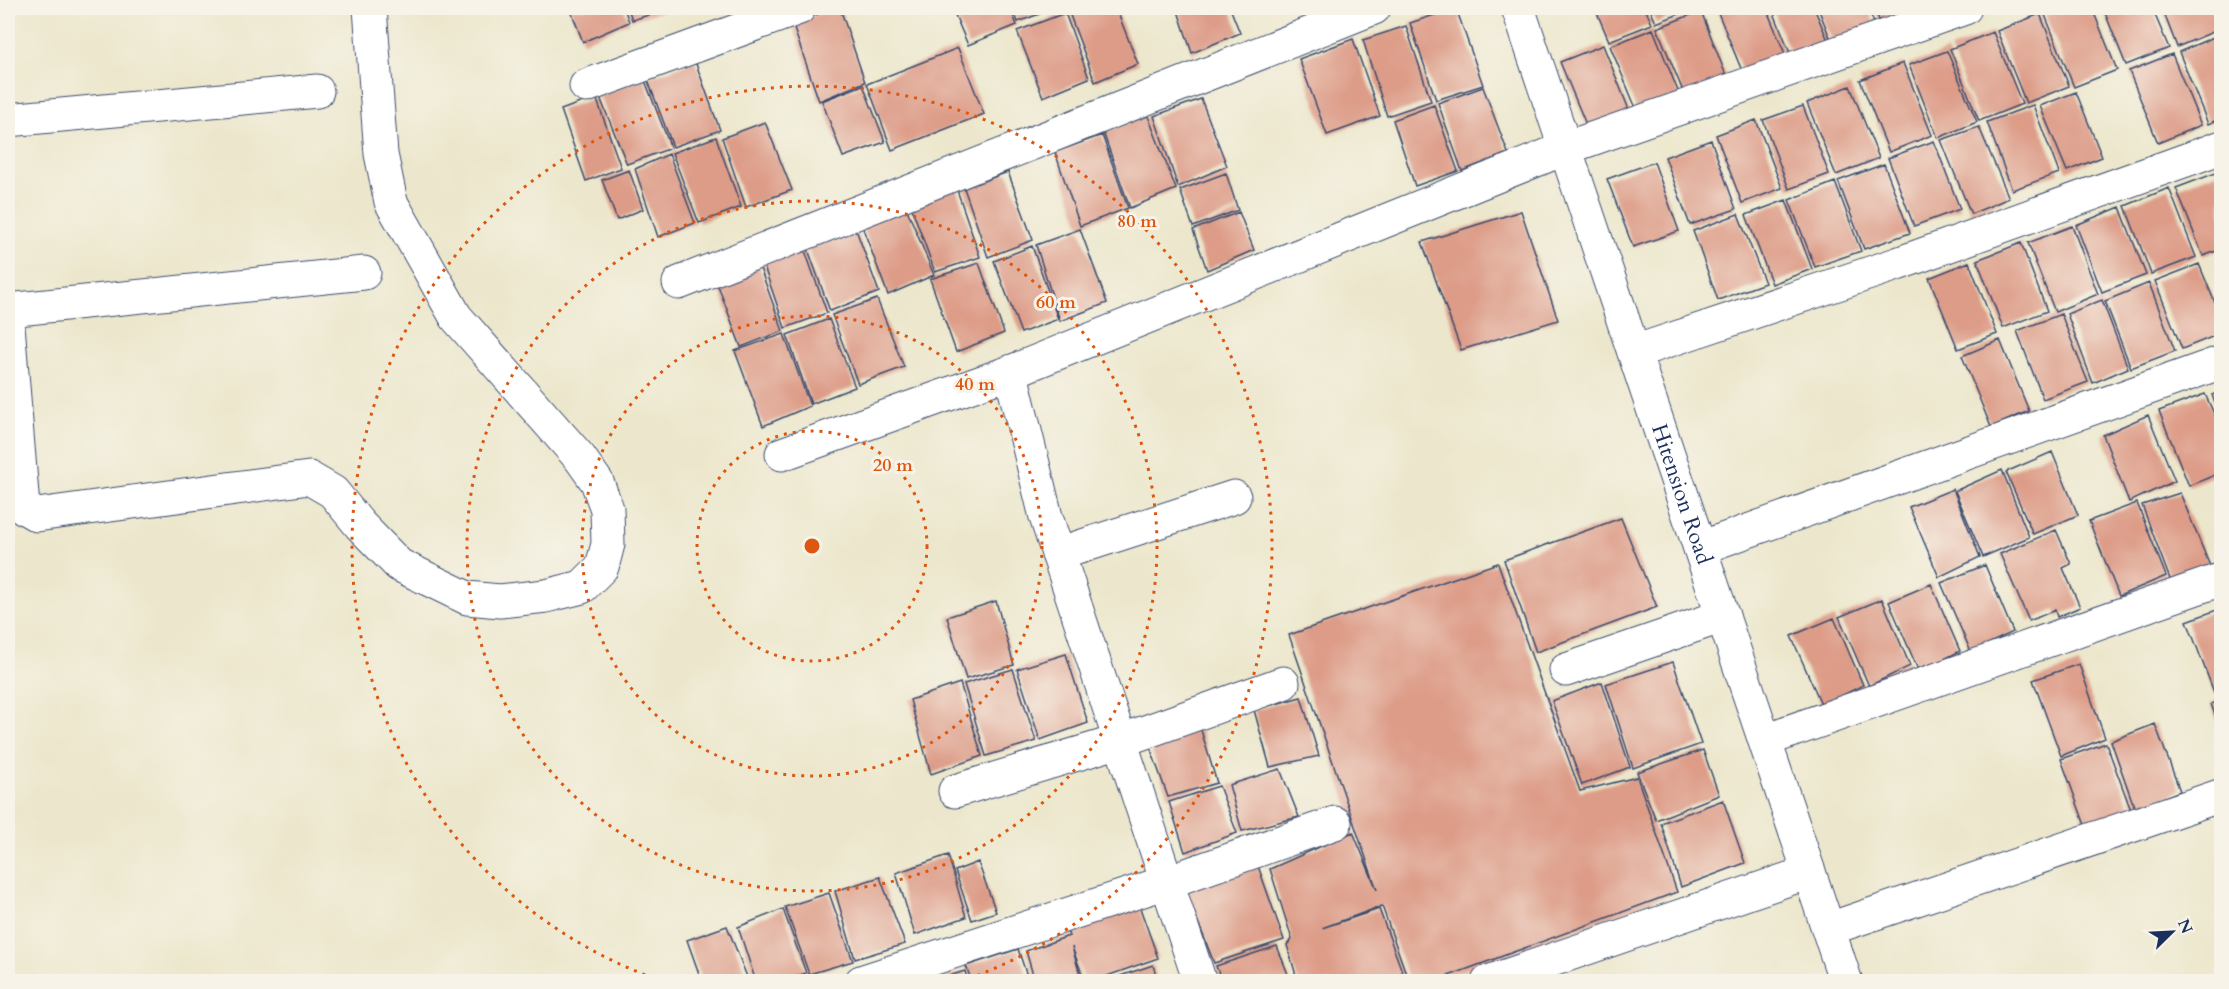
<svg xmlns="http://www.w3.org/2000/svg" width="2229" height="989" viewBox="0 0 2229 989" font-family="Cardo,serif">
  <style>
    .building { fill: #dd9c88 }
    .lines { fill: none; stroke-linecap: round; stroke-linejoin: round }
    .minor-casing { stroke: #3a4b6e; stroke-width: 35 }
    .minor { stroke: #fff; stroke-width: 33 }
    .ring { fill: none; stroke: #de5710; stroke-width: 3; stroke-dasharray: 3 6 }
    .labels { text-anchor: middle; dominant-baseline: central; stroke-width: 6; stroke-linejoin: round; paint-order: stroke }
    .street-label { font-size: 22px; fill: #1b2f5e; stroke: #f7f3e8 }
    .centre { fill: #de5710; stroke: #f7f3e8; stroke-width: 3 }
    .ring-label { font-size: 18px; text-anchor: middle; font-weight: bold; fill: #de5710; stroke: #f7f3e8; stroke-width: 6; stroke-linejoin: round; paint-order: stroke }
  </style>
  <rect width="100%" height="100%" fill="#f7f3e8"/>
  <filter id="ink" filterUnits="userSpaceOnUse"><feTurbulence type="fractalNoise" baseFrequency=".0167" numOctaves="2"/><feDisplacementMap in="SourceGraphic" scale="12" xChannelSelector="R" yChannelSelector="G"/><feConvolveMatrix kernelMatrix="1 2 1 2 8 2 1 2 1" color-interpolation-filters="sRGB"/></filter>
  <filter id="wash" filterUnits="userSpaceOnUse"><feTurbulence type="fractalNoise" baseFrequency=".008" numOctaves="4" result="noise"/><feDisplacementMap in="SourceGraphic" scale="24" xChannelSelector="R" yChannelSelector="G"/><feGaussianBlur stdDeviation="1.35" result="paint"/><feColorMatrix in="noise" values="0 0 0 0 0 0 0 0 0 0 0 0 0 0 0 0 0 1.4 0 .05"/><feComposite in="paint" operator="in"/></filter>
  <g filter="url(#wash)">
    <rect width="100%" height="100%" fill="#ece7cc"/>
    <g id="blocks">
      <!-- building -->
      <path class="building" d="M 570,8 L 624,8 L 629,22 L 583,42 Z
        M 628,8 L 672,8 L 632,20 Z
        M 836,8 L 840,8 L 865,82 L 819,101 L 792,23 Z
        M 952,8 L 1010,8 L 1017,25 L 968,45 Z
        M 1013,8 L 1055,8 L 1018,22 Z
        M 1075,8 L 1116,8 L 1138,64 L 1095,82 L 1068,10 Z
        M 1177,8 L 1230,8 L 1240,33 L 1192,53 Z
        M 1456,8 L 1483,85 L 1436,100 L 1410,23 Z
        M 1595,8 L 1645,8 L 1652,24 L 1609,41 Z
        M 1650,8 L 1695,8 L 1656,23 Z
        M 1716,8 L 1766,8 L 1788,61 L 1745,78 Z
        M 1772,8 L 1814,8 L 1830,45 L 1793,60 Z
        M 1818,8 L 1868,8 L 1876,28 L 1833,45 Z
        M 1874,8 L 1924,8 L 1882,27 Z
        M 2064,8 L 2092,8 L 2117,70 L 2074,87 L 2045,15 Z
        M 2103,8 L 2152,8 L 2169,48 L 2126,65 Z
        M 2162,8 L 2211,8 L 2220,29 L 2177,47 Z
        M 1701,11 L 1729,83 L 1687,101 L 1657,28 Z
        M 1065,13 L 1089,78 L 1043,97 L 1017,31 Z
        M 2040,14 L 2069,86 L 2026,103 L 1997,31 Z
        M 1406,26 L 1431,101 L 1387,116 L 1363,40 Z
        M 1653,29 L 1682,101 L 1640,118 L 1610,46 Z
        M 1993,32 L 2022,104 L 1979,121 L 1950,49 Z
        M 2221,34 L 2222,118 L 2208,124 L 2179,52 Z
        M 1353,39 L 1380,116 L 1327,135 L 1299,59 Z
        M 1603,45 L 1632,117 L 1590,134 L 1560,62 Z
        M 958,48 L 984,114 L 892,150 L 867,84 Z
        M 1947,51 L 1977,122 L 1938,138 L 1909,65 Z
        M 2172,54 L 2201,125 L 2158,143 L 2129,71 Z
        M 695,61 L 720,130 L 673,147 L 647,78 Z
        M 1903,63 L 1932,135 L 1889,152 L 1860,80 Z
        M 644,78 L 671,148 L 627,164 L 599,95 Z
        M 863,85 L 885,142 L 843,157 L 822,101 Z
        M 1850,86 L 1879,158 L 1836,175 L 1807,103 Z
        M 1483,87 L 1508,153 L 1462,171 L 1438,103 Z
        M 2076,92 L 2102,157 L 2067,171 L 2040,106 Z
        M 596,97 L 621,168 L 586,181 L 561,110 Z
        M 1201,99 L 1227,166 L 1178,187 L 1154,116 Z
        M 1434,105 L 1458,171 L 1415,186 L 1393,120 Z
        M 2033,105 L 2059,173 L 2012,190 L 1987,122 Z
        M 1803,106 L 1829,174 L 1789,189 L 1763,120 Z
        M 1148,116 L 1176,189 L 1130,208 L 1103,132 Z
        M 1756,120 L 1782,188 L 1742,203 L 1716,135 Z
        M 765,122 L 792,190 L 746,207 L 722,138 Z
        M 1979,127 L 2009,198 L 1971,214 L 1941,140 Z
        M 1102,135 L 1128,208 L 1080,226 L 1055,152 Z
        M 716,137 L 741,207 L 699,223 L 672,153 Z
        M 1711,140 L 1736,209 L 1690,225 L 1665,157 Z
        M 1934,141 L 1960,209 L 1914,226 L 1888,158 Z
        M 669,154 L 695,223 L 658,237 L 635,169 Z
        M 1654,162 L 1679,231 L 1633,247 L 1607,179 Z
        M 1884,164 L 1910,233 L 1864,249 L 1838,181 Z
        M 629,170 L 643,209 L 617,220 L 602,180 Z
        M 2221,171 L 2222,249 L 2203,256 L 2176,188 Z
        M 1008,172 L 1033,240 L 988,257 L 964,188 Z
        M 1226,173 L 1238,210 L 1193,227 L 1180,190 Z
        M 1835,182 L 1861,251 L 1815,267 L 1789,200 Z
        M 956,187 L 980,257 L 935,272 L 911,206 Z
        M 2169,188 L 2196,257 L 2151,274 L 2125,206 Z
        M 1786,200 L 1812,269 L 1772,284 L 1746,215 Z
        M 906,207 L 934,275 L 888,295 L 861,223 Z
        M 2120,207 L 2146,275 L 2102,292 L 2076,225 Z
        M 1521,211 L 1558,320 L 1461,350 L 1422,242 Z
        M 1239,212 L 1254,250 L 1207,270 L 1193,230 Z
        M 1738,214 L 1765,283 L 1718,300 L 1693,231 Z
        M 854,224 L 879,292 L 830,311 L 805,241 Z
        M 2072,226 L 2098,294 L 2055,312 L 2028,243 Z
        M 1080,229 L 1107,303 L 1060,321 L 1036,245 Z
        M 802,242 L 827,313 L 785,328 L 761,258 Z
        M 2021,243 L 2047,311 L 2003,328 L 1977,260 Z
        M 1032,246 L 1058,319 L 1021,333 L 994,261 Z
        M 757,260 L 783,331 L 741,347 L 714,275 Z
        M 1969,262 L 1997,334 L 1958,349 L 1929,278 Z
        M 979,263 L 1004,333 L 956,352 L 930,279 Z
        M 2199,264 L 2222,320 L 2222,333 L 2182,349 L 2155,281 Z
        M 2149,283 L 2175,351 L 2131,368 L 2105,301 Z
        M 877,299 L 904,367 L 858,384 L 832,315 Z
        M 2102,300 L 2128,368 L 2093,383 L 2067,314 Z
        M 2061,314 L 2088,382 L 2043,399 L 2017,331 Z
        M 829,319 L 855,387 L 811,404 L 787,335 Z
        M 784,334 L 810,406 L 763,426 L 735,351 Z
        M 2000,340 L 2029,411 L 1991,427 L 1962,356 Z
        M 2222,391 L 2222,419 L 2221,419 L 2212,395 Z
        M 2205,394 L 2222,431 L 2222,472 L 2189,486 L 2159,411 Z
        M 2148,415 L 2175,481 L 2129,502 L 2103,435 Z
        M 2052,452 L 2078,515 L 2033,534 L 2006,472 Z
        M 2002,470 L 2029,537 L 1983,557 L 1955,491 Z
        M 1953,489 L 1980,557 L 1939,577 L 1909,507 Z
        M 2180,493 L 2210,566 L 2171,582 L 2142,505 Z
        M 2137,503 L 2166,576 L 2119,596 L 2089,521 Z
        M 1621,518 L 1657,607 L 1536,652 L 1504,560 Z
        M 2056,530 L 2071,564 L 2063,568 L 2080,607 L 2057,617 L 2055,610 L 2029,621 L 2000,554 Z
        M 1498,563 L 1580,791 L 1637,777 L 1677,892 L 1432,982 L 1409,982 L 1382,906 L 1322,928 L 1379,909 L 1406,982 L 1298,982 L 1287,945 L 1292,939 L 1270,869 L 1353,832 L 1377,890 L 1289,635 Z
        M 1985,565 L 2013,632 L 1971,652 L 1941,583 Z
        M 1931,584 L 1960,651 L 1919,672 L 1889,602 Z
        M 1882,599 L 1910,666 L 1869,686 L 1839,617 Z
        M 996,601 L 1014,665 L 966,679 L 947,617 Z
        M 2222,608 L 2222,693 L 2215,695 L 2187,621 Z
        M 1834,618 L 1863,685 L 1822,706 L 1791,636 Z
        M 1066,654 L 1088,723 L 1040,740 L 1017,669 Z
        M 1673,662 L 1701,744 L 1633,768 L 1606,684 Z
        M 2079,664 L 2105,738 L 2061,756 L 2033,680 Z
        M 1013,669 L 1036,741 L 986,756 L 964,684 Z
        M 1602,682 L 1630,767 L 1582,785 L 1552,701 Z
        M 960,683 L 982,756 L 931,774 L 910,700 Z
        M 1301,697 L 1319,756 L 1270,767 L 1254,710 Z
        M 2222,700 L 2222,731 L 2221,731 L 2211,704 Z
        M 2155,724 L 2180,791 L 2135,809 L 2111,741 Z
        M 1201,730 L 1217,783 L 1168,797 L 1149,744 Z
        M 2106,743 L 2132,813 L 2086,828 L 2061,759 Z
        M 1703,750 L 1719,795 L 1656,820 L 1637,772 Z
        M 1280,769 L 1299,817 L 1242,831 L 1229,785 Z
        M 1219,786 L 1237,833 L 1185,852 L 1169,802 Z
        M 1723,800 L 1745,863 L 1681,887 L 1661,823 Z
        M 948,855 L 966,917 L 915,935 L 896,873 Z
        M 978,862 L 996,912 L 972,920 L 955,871 Z
        M 1258,866 L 1284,940 L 1214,963 L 1186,891 Z
        M 880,877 L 905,944 L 855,959 L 835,891 Z
        M 829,893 L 853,961 L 809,974 L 785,907 Z
        M 1140,908 L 1158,958 L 1090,982 L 1085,982 L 1072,947 L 1082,982 L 1035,982 L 1026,951 L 1069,936 L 1067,931 Z
        M 783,909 L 806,973 L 779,982 L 756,982 L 738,927 Z
        M 727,926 L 749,982 L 702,982 L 687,940 Z
        M 1277,946 L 1291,982 L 1222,982 L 1216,966 Z
        M 1018,949 L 1029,982 L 972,982 L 966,966 Z
        M 1153,965 L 1158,982 L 1105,982 L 1105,981 Z
        M 965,971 L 968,982 L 933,982 L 933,981 Z"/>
    </g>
  </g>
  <g filter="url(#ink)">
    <use href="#blocks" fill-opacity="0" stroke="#3a4b6e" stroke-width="1.5"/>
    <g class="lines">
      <!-- minor casing -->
      <g class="minor-casing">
        <g id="minor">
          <path id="s1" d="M 1518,8 L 1846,982"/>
          <path d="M 586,86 L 799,8"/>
          <path d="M 8,120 L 317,91"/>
          <path d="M 679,283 L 1374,8"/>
          <path d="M 8,310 L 364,273"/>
          <path d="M 8,325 L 23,507 L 37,515 L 309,478 L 333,492 L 360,525 L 399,565 L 467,598 L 500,601 L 546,596 L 582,587 L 602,567 L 608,544 L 607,509 L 597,482 L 580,458 L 456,317 L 391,202 L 381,154 L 370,8"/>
          <path d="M 1634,352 L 1897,264 L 2222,147"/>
          <path d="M 1013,371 L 1012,378 L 1046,517 L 1200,982"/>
          <path d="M 782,454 L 1013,371 L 1566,148 L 1965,8"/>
          <path d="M 1700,548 L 2222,362"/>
          <path d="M 1058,554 L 1234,497"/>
          <path d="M 1566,670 L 1723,616"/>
          <path d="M 1765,740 L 2222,579"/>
          <path d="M 955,791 L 1120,741 L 1283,683"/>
          <path d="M 1829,929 L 2222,795"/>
          <path d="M 861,982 L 1167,882 L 1335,823"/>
          <path d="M 1488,982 L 1809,872"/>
        </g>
      </g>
      <!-- minor -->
      <use href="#minor" class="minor"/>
    </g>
  </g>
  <!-- distance rings -->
  <g class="ring">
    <circle cx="812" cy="546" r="115"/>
    <circle cx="812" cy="546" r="230"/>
    <circle cx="812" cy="546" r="345"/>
    <path d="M662 981A460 460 0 1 1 962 981"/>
  </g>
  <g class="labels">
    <!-- street labels -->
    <g class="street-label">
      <text stroke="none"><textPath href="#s1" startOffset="513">Hitension Road</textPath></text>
    </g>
  </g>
  <circle cx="812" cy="546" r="9" class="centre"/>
  <g class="ring-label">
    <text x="1137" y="227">80 m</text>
    <text x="1056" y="308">60 m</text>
    <text x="975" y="390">40 m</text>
    <text x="893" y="471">20 m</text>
  </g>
  <!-- margin -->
  <rect width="2229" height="989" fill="none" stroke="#f7f3e8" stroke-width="30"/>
  <!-- north arrow -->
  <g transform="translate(2172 932) rotate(66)" stroke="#f7f3e8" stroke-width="4.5" paint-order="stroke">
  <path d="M0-4.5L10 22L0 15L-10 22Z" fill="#1b2f5e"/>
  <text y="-9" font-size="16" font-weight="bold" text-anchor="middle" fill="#1b2f5e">N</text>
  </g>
</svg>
